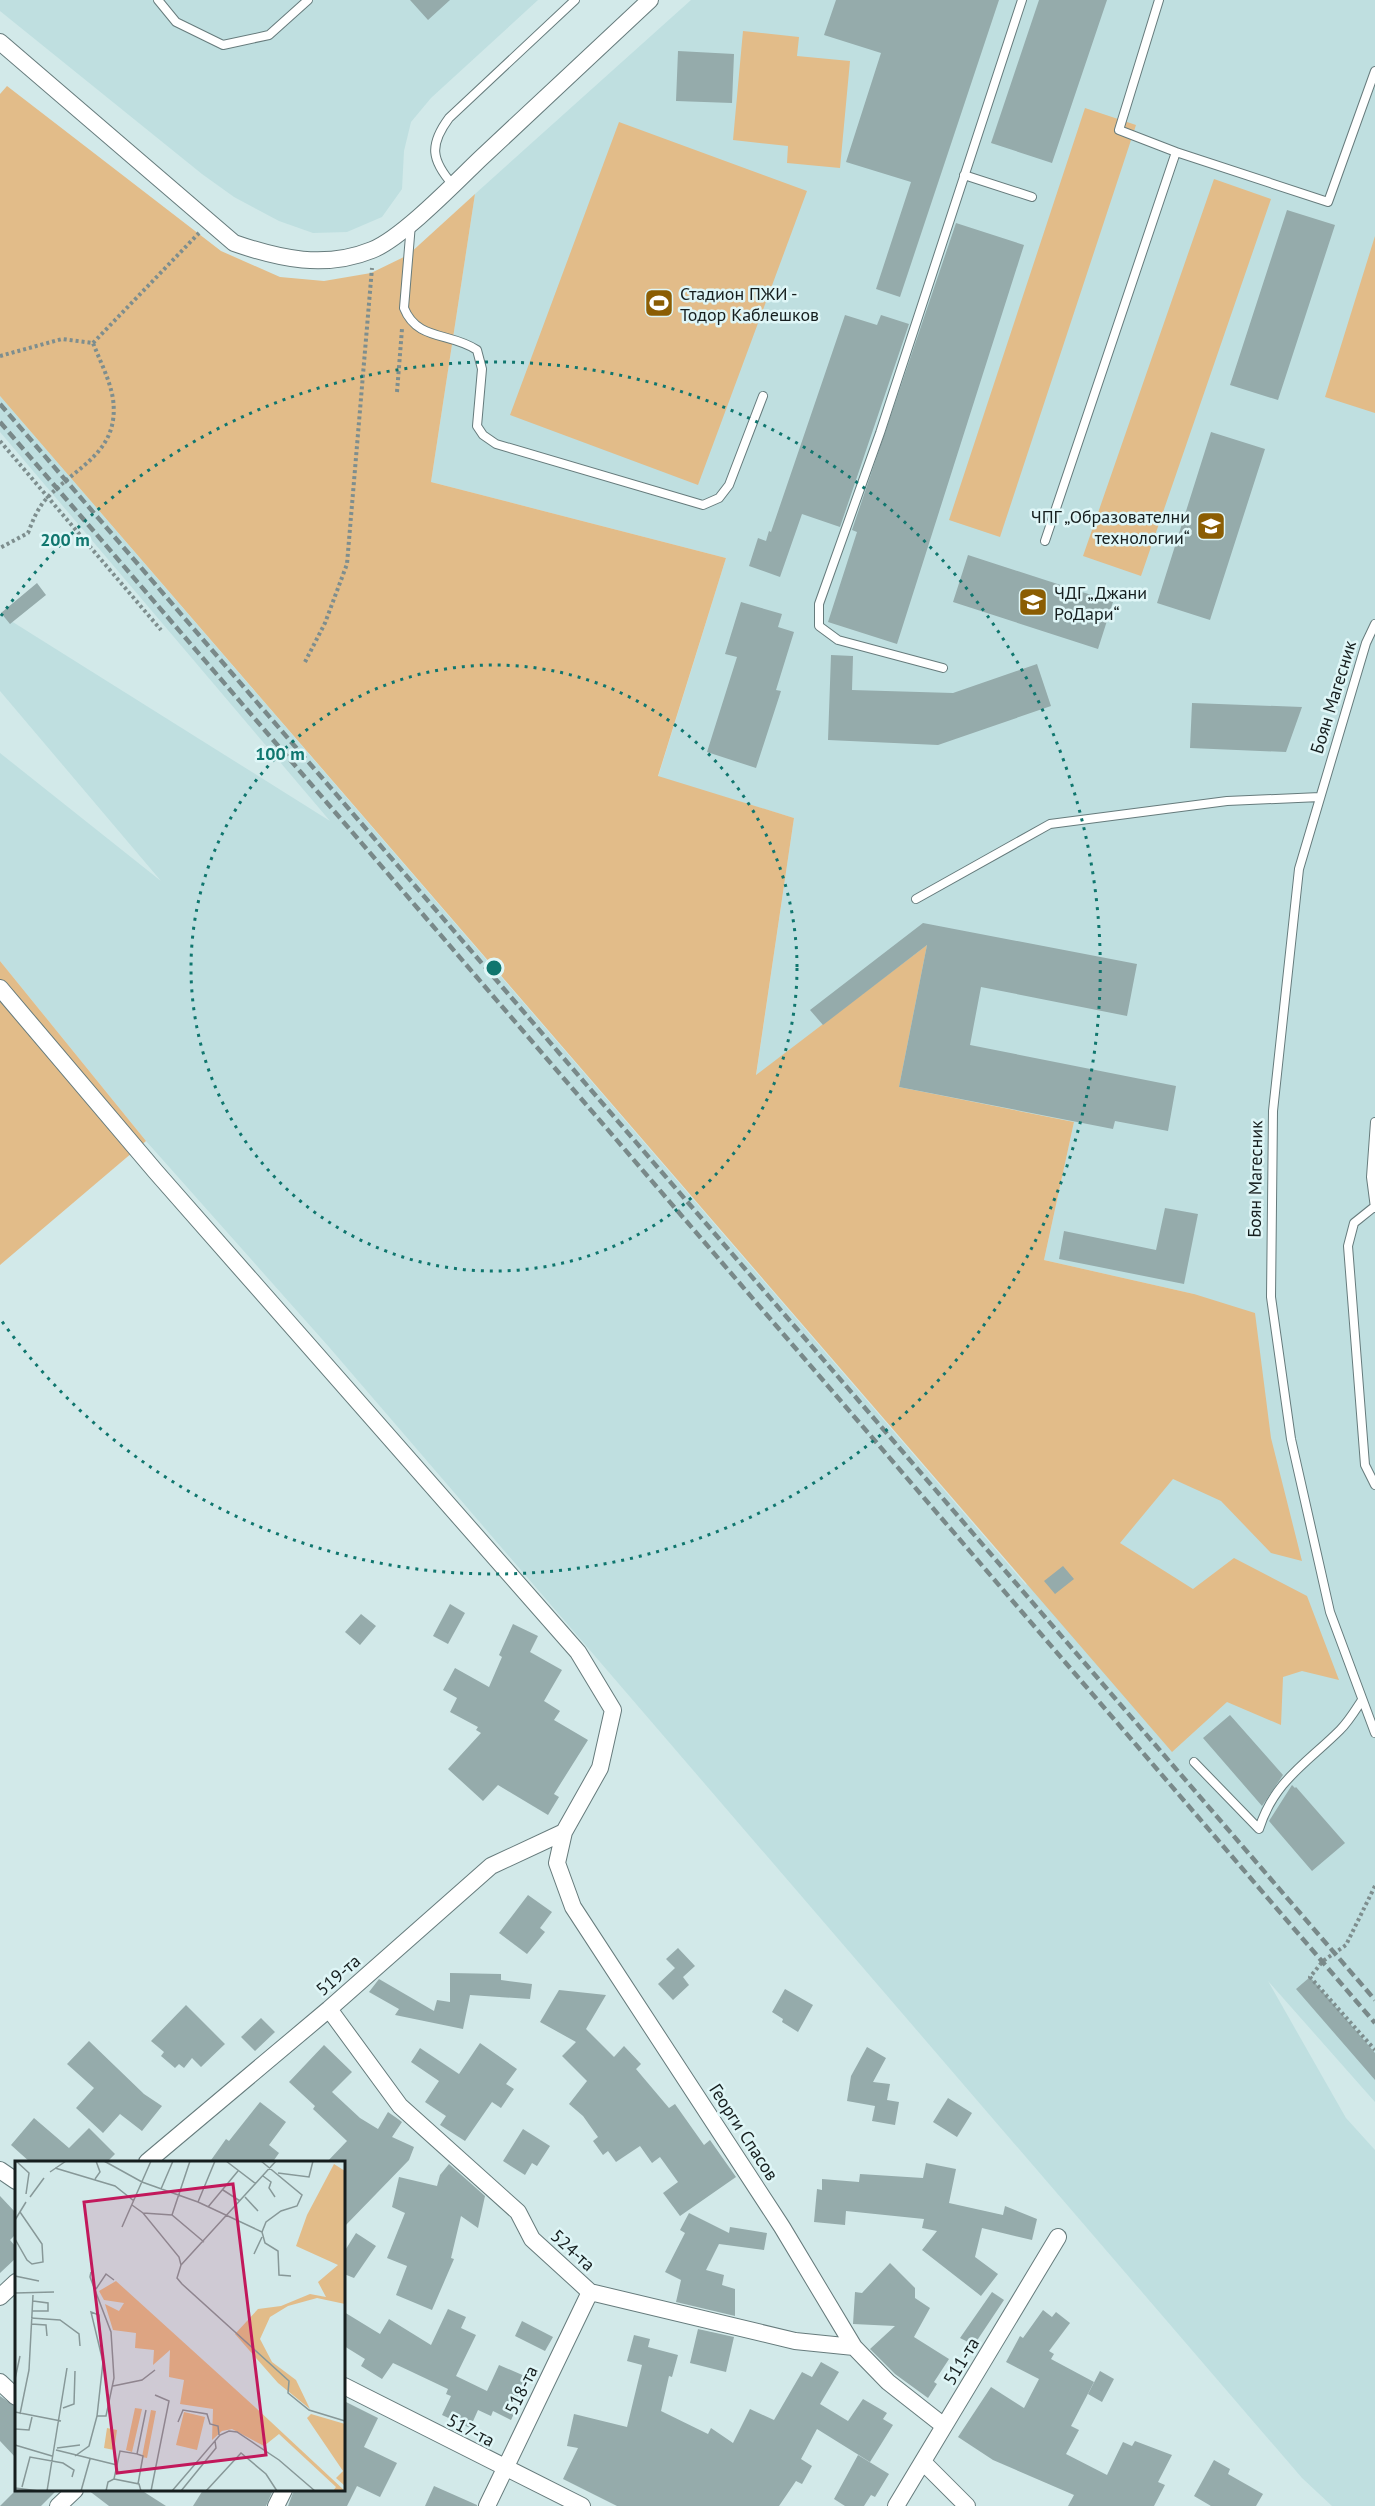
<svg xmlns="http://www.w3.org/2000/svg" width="1375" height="2506" viewBox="0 0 1375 2506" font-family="'PT Sans',sans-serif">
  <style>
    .built { fill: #bfdfe0 }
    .green { fill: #e2bc89 }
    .building { fill: #95abab }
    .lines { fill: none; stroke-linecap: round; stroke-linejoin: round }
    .lane-casing { stroke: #667b7c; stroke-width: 10 }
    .street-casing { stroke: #667b7c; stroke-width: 18 }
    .path { stroke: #7e8e8e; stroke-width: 4; stroke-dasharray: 3 3; stroke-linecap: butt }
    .lane { stroke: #fff; stroke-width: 8 }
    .street { stroke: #fff; stroke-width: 16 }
    .rail { stroke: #798989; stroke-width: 4.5; stroke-dasharray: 9 4.5; stroke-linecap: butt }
    .ring { fill: none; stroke: #0f766e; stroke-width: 3; stroke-dasharray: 3 6 }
    .labels { text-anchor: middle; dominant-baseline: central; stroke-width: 5; stroke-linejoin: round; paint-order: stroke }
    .poi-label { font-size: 18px; fill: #161e1e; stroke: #dff6f7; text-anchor: start }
    .street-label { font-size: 18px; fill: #161e1e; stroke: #dff6f7 }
    .inset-road { fill: none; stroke: #879898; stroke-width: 1.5 }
    .view { fill: #c2185b; fill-opacity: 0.15; stroke: #c2185b; stroke-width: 3 }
    .inset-edge { fill: none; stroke: #161e1e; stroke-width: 3 }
    .centre { fill: #0f766e; stroke: #dff6f7; stroke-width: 3 }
    .ring-label { font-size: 18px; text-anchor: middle; font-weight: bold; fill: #0f766e; stroke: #dff6f7; stroke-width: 5; stroke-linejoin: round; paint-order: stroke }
  </style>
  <rect width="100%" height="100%" fill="#d2e9e9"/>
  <!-- built -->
  <path class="built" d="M 0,0 L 538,0 L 431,98 L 411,122 L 404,151 L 402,189 L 382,217 L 347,232 L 313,233 L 279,221 L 234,197 L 202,174 L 0,11 Z
    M 691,0 L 1375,0 L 1375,2102 L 1268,1981 L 1346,2118 L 1375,2150 L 1375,2506 L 1332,2506 L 1302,2478 L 329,1347 L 146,1141 L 0,961 L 0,753 L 161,881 L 0,691 L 0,614 L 330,821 L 0,432 L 0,396 L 1026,1585 L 1194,1294 L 1044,1260 L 1074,1122 L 899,1087 L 823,1025 L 756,1076 L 794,818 L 658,777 L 726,558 L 431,482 L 475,194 Z"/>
  <!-- green -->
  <path class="green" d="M 743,31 L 799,37 L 797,56 L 850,61 L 840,168 L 787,163 L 788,146 L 733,140 Z
    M 7,86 L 221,251 L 280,277 L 324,281 L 371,273 L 408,255 L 475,194 L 431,482 L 726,558 L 658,776 L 794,818 L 756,1075 L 927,945 L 899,1087 L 1074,1122 L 1044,1260 L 1194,1294 L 1255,1313 L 1271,1438 L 1302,1561 L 1271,1553 L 1221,1501 L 1173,1479 L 1120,1543 L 1193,1589 L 1234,1558 L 1307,1596 L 1339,1680 L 1302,1671 L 1283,1677 L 1281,1725 L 1227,1702 L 1172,1752 L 0,396 L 0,94 Z
    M 1085,108 L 1136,125 L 1000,537 L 949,520 Z
    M 619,122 L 807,191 L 698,485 L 510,415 Z
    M 1214,179 L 1271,199 L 1141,576 L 1083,556 Z
    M 1375,236 L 1375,413 L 1325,397 Z
    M 0,961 L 146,1141 L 0,1265 Z"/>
  <!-- building -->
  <path class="building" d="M 410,0 L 450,0 L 428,20 Z
    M 836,0 L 999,0 L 900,297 L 876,289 L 911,182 L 846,162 L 881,53 L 824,35 Z
    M 1039,0 L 1107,0 L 1052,163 L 991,143 Z
    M 678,51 L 734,54 L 732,103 L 676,101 Z
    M 1287,210 L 1335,225 L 1278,400 L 1230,385 Z
    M 956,223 L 1024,245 L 897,644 L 828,622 L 857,532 L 852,530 Z
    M 845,315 L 877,325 L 881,315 L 909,324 L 840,527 L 802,514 L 780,577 L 749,566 L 758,538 L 766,541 L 769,531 L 771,532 Z
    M 1211,432 L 1265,449 L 1210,620 L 1157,603 Z
    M 968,555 L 1113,602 L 1098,649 L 953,602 Z
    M 37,583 L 46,595 L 10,624 L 1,613 Z
    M 741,602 L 782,614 L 778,627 L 794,632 L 776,690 L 781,691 L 756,768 L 707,752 L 737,657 L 725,654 Z
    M 831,655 L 853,656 L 852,690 L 953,693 L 1037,664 L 1051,706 L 938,745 L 828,740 Z
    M 1192,703 L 1302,707 L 1286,752 L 1190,748 Z
    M 923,923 L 1137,964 L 1127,1016 L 981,987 L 970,1045 L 1176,1086 L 1168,1131 L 1115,1121 L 1113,1129 L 899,1087 L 927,945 L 823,1025 L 810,1010 Z
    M 1165,1208 L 1198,1214 L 1184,1284 L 1059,1259 L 1064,1231 L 1156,1250 Z
    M 1063,1566 L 1074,1579 L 1055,1594 L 1044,1581 Z
    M 450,1604 L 465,1613 L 448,1644 L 433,1636 Z
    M 361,1614 L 376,1626 L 360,1645 L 345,1632 Z
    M 513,1624 L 538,1636 L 530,1652 L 562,1670 L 544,1701 L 560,1711 L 554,1720 L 588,1740 L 554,1794 L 559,1797 L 548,1815 L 498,1785 L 483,1801 L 448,1769 L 481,1733 L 476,1730 L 478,1727 L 450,1712 L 457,1698 L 443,1690 L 455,1668 L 489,1687 L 502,1657 L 499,1655 Z
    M 1230,1715 L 1283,1775 L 1262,1806 L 1203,1738 Z
    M 1292,1785 L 1295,1788 L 1296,1787 L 1345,1843 L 1312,1871 L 1269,1821 Z
    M 528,1895 L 552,1912 L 540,1928 L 545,1932 L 527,1954 L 499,1933 Z
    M 678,1948 L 695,1966 L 683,1977 L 689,1985 L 673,2000 L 658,1984 L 675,1968 L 666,1959 Z
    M 450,1973 L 501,1974 L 501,1980 L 532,1984 L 530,1999 L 470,1995 L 463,2029 L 395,2015 L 399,2009 L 369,1992 L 379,1979 L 434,2011 L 437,2000 L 450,2002 Z
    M 1310,1977 L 1375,2053 L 1375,2080 L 1296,1989 Z
    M 785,1989 L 813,2005 L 798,2032 L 782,2022 L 783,2019 L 772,2012 Z
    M 559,1990 L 606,1995 L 586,2029 L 614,2057 L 624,2046 L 641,2064 L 636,2069 L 669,2108 L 675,2104 L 704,2145 L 710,2140 L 736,2177 L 680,2216 L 663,2193 L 678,2182 L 660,2157 L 652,2163 L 640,2146 L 616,2162 L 608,2151 L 603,2155 L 593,2141 L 598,2137 L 583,2116 L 569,2104 L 587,2081 L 562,2056 L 576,2042 L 540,2022 Z
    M 186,2005 L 225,2044 L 201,2067 L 192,2058 L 184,2068 L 179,2064 L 175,2068 L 161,2056 L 164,2052 L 151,2041 Z
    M 261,2018 L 275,2032 L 255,2051 L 241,2037 Z
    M 89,2041 L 144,2094 L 162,2106 L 142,2131 L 120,2114 L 103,2133 L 76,2108 L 94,2088 L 67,2064 Z
    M 480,2043 L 517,2069 L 506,2084 L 514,2089 L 501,2108 L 492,2102 L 465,2141 L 440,2125 L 446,2116 L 425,2102 L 439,2081 L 411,2062 L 420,2048 L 459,2074 Z
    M 324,2045 L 352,2072 L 332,2092 L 360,2118 L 378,2129 L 388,2112 L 398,2119 L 402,2122 L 392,2137 L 414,2147 L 409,2160 L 344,2227 L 344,2163 L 326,2163 L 347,2141 L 313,2109 L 315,2106 L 289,2082 Z
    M 867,2047 L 886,2058 L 873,2082 L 890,2084 L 887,2100 L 899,2102 L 895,2125 L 872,2121 L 875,2106 L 847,2101 L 851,2076 Z
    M 948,2098 L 972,2113 L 957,2137 L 933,2122 Z
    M 260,2102 L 286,2122 L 269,2145 L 279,2153 L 272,2163 L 209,2163 L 226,2139 L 229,2141 Z
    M 34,2118 L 69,2148 L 89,2128 L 115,2154 L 106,2163 L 31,2163 L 11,2145 Z
    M 523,2129 L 550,2146 L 537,2166 L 532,2163 L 525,2175 L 503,2161 Z
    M 926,2163 L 956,2169 L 949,2203 L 1003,2215 L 1005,2206 L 1037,2219 L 1032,2240 L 982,2228 L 975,2257 L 998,2274 L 981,2296 L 922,2250 L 937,2231 L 922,2228 L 924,2219 L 846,2211 L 845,2225 L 814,2222 L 817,2189 L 822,2190 L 822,2179 L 859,2182 L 860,2174 L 923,2178 Z
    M 449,2164 L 485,2196 L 478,2228 L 461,2216 L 451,2258 L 454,2259 L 432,2310 L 396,2295 L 407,2266 L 387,2258 L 405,2213 L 392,2207 L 399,2177 L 437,2186 L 440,2175 Z
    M 0,2196 L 16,2213 L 16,2234 L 10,2240 L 16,2247 L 16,2258 L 0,2273 Z
    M 689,2213 L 729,2233 L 730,2227 L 767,2233 L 764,2250 L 719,2244 L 706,2270 L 724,2275 L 722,2285 L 735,2289 L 735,2316 L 676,2302 L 681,2280 L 665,2272 L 685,2233 L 680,2230 Z
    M 356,2233 L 376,2246 L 354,2278 L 344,2274 L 344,2252 Z
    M 890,2263 L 915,2288 L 915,2298 L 930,2308 L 914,2337 L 949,2359 L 934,2382 L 937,2384 L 928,2398 L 895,2374 L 870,2349 L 895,2326 L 853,2324 L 855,2292 L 862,2293 Z
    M 992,2292 L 1004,2300 L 974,2345 L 960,2338 Z
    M 448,2309 L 466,2317 L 461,2328 L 476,2335 L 456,2376 L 487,2391 L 499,2365 L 527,2377 L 514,2404 L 518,2405 L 511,2420 L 493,2411 L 491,2416 L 478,2410 L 470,2428 L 442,2415 L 451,2396 L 446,2394 L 448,2389 L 393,2363 L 382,2379 L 361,2366 L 365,2359 L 344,2346 L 344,2312 L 380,2334 L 389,2319 L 431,2345 Z
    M 1043,2310 L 1052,2317 L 1056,2312 L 1070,2323 L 1049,2351 L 1054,2354 L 1051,2359 L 1094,2382 L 1071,2426 L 1079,2430 L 1066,2454 L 1107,2475 L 1123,2442 L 1132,2446 L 1135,2441 L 1172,2455 L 1158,2482 L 1165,2485 L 1154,2506 L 1068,2506 L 1074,2495 L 993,2460 L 958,2437 L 991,2387 L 1024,2408 L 1039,2379 L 1006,2362 L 1020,2336 L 1023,2338 Z
    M 522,2321 L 553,2337 L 545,2351 L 515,2336 Z
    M 698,2329 L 734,2337 L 726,2372 L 690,2363 Z
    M 634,2335 L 650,2339 L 648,2347 L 678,2355 L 672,2377 L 669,2376 L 661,2411 L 708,2434 L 711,2428 L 733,2443 L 750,2409 L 774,2420 L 802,2372 L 812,2377 L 821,2362 L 839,2372 L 820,2404 L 848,2421 L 863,2399 L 887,2413 L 883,2419 L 893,2425 L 870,2462 L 817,2429 L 801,2459 L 812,2466 L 802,2484 L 796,2481 L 779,2506 L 617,2506 L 563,2479 L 578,2448 L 567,2446 L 574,2414 L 627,2427 L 642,2365 L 627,2361 Z
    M 1100,2371 L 1114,2379 L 1102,2402 L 1088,2394 Z
    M 0,2396 L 16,2407 L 16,2458 L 0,2441 Z
    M 344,2401 L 378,2418 L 364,2447 L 397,2463 L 380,2497 L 357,2486 L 347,2506 L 288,2506 L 294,2490 L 344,2490 Z
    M 858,2455 L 889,2474 L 875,2497 L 871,2495 L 864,2506 L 845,2506 L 834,2499 Z
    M 1214,2460 L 1230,2469 L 1228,2474 L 1263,2494 L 1256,2506 L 1211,2506 L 1194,2496 Z
    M 434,2486 L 477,2505 L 477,2506 L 425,2506 Z
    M 16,2490 L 57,2490 L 41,2506 L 0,2506 Z
    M 88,2490 L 141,2490 L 166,2506 L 109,2506 Z
    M 203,2490 L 273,2490 L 266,2506 L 193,2506 Z"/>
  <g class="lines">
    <!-- lane casing -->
    <g class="lane-casing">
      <path id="lane" d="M 158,0 L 176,22 L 223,45 L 269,35 L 308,0
        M 1159,0 L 1119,130 L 1176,152
        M 964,175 L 1032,197
        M 453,185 C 431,160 429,145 449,118 L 575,0
        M 411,224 L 404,308 C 417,341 450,332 477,350 L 482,369 L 477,426 L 483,435 L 496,444 L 703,505 L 719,498 L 729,485 L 763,396
        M 1045,541 L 1176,152 L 1328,202 L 1375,71
        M 1375,624 L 1366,643 L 1299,869 L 1273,1111 L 1271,1297 L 1291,1439 L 1330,1612 L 1375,1733
        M 943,668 L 838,640 L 819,626 L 819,604 L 880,433 L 1022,0
        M 916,899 L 1050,824 L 1227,801 L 1320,797
        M 1375,1122 L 1371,1177 L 1375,1208
        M 1374,1207 L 1354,1223 L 1348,1246 L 1365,1465 L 1375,1485
        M 1194,1762 L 1259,1829 C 1274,1781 1307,1763 1340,1730 C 1349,1721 1356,1709 1362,1700"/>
    </g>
    <!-- street casing -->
    <g class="street-casing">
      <path id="street" d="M 0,42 L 234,243 C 280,259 325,269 372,250 C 402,238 455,183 480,159 C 536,106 594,53 650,0
        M 0,988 L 156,1172 L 578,1652 L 613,1710 L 600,1768 L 564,1832 L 557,1863 L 573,1907 L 782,2227 L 854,2347 L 888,2382 L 944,2426
        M 329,2009 L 400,2106 L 518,2212 L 532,2239 L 590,2292 L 795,2341 L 854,2347
        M 147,2162 L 329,2009 L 491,1866 L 564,1832
        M 0,2170 L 16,2181
        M 0,2297 L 16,2282
        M 0,2382 L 16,2397
        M 344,2386 L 582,2506
        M 923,2462 L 967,2506
        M 58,2506 L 75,2490
        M 276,2506 L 284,2490
        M 487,2506 L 590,2292
        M 896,2506 L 1058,2237"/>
    </g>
    <!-- path -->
    <path class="path" d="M 93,343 L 199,233
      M 0,356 L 62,339 L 93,343 C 100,361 110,380 113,399 C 120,452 77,466 48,497 C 38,507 33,520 28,533 L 0,548
      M 397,392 L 402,329
      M 0,441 L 161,630
      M 305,662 L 325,623 L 347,564 L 372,268
      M 1375,1886 L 1346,1945 L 1323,1961 L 1310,1977 L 1375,2050"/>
    <!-- lane -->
    <use href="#lane" class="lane"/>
    <!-- street -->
    <use href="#street" class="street"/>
    <!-- rail -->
    <path class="rail" d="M 0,404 L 1375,2000
      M 0,422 L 1375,2023"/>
  </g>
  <!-- distance rings -->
  <g class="ring">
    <circle cx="494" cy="968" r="303"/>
    <path d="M1 616A606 606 0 1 1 1 1320"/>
  </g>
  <!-- icons -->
  <defs>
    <g id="stadium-square" transform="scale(1.5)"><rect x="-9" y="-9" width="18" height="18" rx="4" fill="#8b5d03" stroke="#dff6f7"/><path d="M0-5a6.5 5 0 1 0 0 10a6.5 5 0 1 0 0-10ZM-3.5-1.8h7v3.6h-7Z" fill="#fff"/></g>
    <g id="school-square" transform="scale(1.5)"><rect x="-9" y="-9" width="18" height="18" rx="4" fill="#8b5d03" stroke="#dff6f7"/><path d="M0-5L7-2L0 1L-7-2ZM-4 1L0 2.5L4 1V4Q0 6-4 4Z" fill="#fff"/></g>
  </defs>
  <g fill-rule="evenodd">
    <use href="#stadium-square" x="659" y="303"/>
    <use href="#school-square" x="1211" y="526"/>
    <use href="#school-square" x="1033" y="602"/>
  </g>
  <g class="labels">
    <!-- poi labels -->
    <g class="poi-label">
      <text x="680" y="293">Стадион ПЖИ -<tspan x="680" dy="21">Тодор Каблешков</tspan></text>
      <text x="1190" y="516" text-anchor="end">ЧПГ „Образователни<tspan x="1190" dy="21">технологии“</tspan></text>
      <text x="1054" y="592">ЧДГ „Джани<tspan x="1054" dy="21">РоДари“</tspan></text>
    </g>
    <!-- street labels -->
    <g class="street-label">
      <text transform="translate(1333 697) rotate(-73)">Боян Магесник</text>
      <text transform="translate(1255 1179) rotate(-89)">Боян Магесник</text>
      <text transform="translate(338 1975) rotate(-41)">519-та</text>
      <text transform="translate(744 2132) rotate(57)">Георги Спасов</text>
      <text transform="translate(573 2250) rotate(42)">524-та</text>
      <text transform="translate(961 2361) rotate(-59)">511-та</text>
      <text transform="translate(521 2390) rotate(-64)">518-та</text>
      <text transform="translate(471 2430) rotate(27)">517-та</text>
    </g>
  </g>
  <!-- overview -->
  <g transform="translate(15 2161)">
    <rect width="330" height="330" fill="#d2e9e9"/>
    <path d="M 319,3 L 330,10 L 330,143 L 302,137 L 273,145 L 255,156 L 245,178 L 257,201 L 281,219 L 295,248 L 263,222 L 220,173 L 243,148 L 266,145 L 295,133 L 311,136 L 303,121 L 323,104 L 281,85 L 292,54 ZM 101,120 L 241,247 L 330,330 L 318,330 L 321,326 L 264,273 L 249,285 L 217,268 L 207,270 L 197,279 L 198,248 L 165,243 L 169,219 L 154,216 L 155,189 L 138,204 L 139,189 L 120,187 L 121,172 L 98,169 L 90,143 L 104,150 L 109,142 L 89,139 L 84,130 ZM 120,247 L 127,248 L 117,291 L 111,289 ZM 136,249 L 141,250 L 132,297 L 127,296 ZM 169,251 L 190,256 L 182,289 L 161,284 ZM 296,253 L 330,263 L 330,325 L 321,317 L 328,310 L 292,257 ZM 92,267 L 102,269 L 99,289 L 89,287 Z" fill="#e2bc89"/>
    <path class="inset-road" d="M 1,0 L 14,12 L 11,33M 89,0 L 127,21 L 183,41 L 247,71 L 250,82 L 263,90 L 264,114 L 276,115M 211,0 L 241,23M 246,0 L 287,34 L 282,45 L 266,50 L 251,61 L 247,71M 40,7 L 100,25 L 119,40M 35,11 L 51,0M 263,12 L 294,16 L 298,0M 248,15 L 256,21 L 254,27 L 260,36M 80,18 L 85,11 L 81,0M 146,28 L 158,0M 208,29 L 225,40M 15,36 L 29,17M 230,36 L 243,50M 183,41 L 200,0M 117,44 L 128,52 L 164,96 L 166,104M 193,46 L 223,10M 128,52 L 157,54 L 189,81M 157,54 L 175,0M 0,59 L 11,41M 107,66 L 136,0M 0,78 L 12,99 L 17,103 L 28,101 L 27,83 L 5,51M 239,93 L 247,76M 166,104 L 162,117 L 167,123 L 274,220 L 273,232 L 294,249 L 330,260M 166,104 L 261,0M 0,115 L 24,120M 81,128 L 91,113 L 99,119M 0,132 L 39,131M 17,150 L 33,150 L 33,142 L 18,140M 16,157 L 45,159 L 64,173 L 65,185M 16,163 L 31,164 L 32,175M 0,218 L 5,195M 98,225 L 127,219 L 140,209M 48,247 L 59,243 L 60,210M 0,251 L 46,260M 5,253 L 14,209 L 18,134M 82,255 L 88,201 L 76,151 L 84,154 L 86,182M 163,261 L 168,249 L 192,253 L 195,263 L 203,265 L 204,274M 0,268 L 14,269 L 17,256M 0,284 L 37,295M 42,287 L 65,284M 41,289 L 102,304M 122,293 L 128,295 L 123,323M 60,295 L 74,285 L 82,255 L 91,255 L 99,217 L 96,171 L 75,116 L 76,111M 99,318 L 124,323 L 126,330M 7,326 L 15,296 L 48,302 L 59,309 L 57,316M 0,327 L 24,330M 32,330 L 52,207M 66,330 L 75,298M 91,330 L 93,321 L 99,318 L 105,290 L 122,293 L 131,249M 136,330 L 154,240 L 140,234M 157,330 L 205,274 L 214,270 L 222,271 L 264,299 L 300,330M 166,330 L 201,287 L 200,280M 191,330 L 226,292 L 251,313 L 262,330"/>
    <path class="view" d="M 218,23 L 251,294 L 102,312 L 69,41 Z"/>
    <rect width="330" height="330" class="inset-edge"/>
  </g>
  <circle cx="494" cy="968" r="9" class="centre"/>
  <g class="ring-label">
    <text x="65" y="546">200 m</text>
    <text x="280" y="760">100 m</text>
  </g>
</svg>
